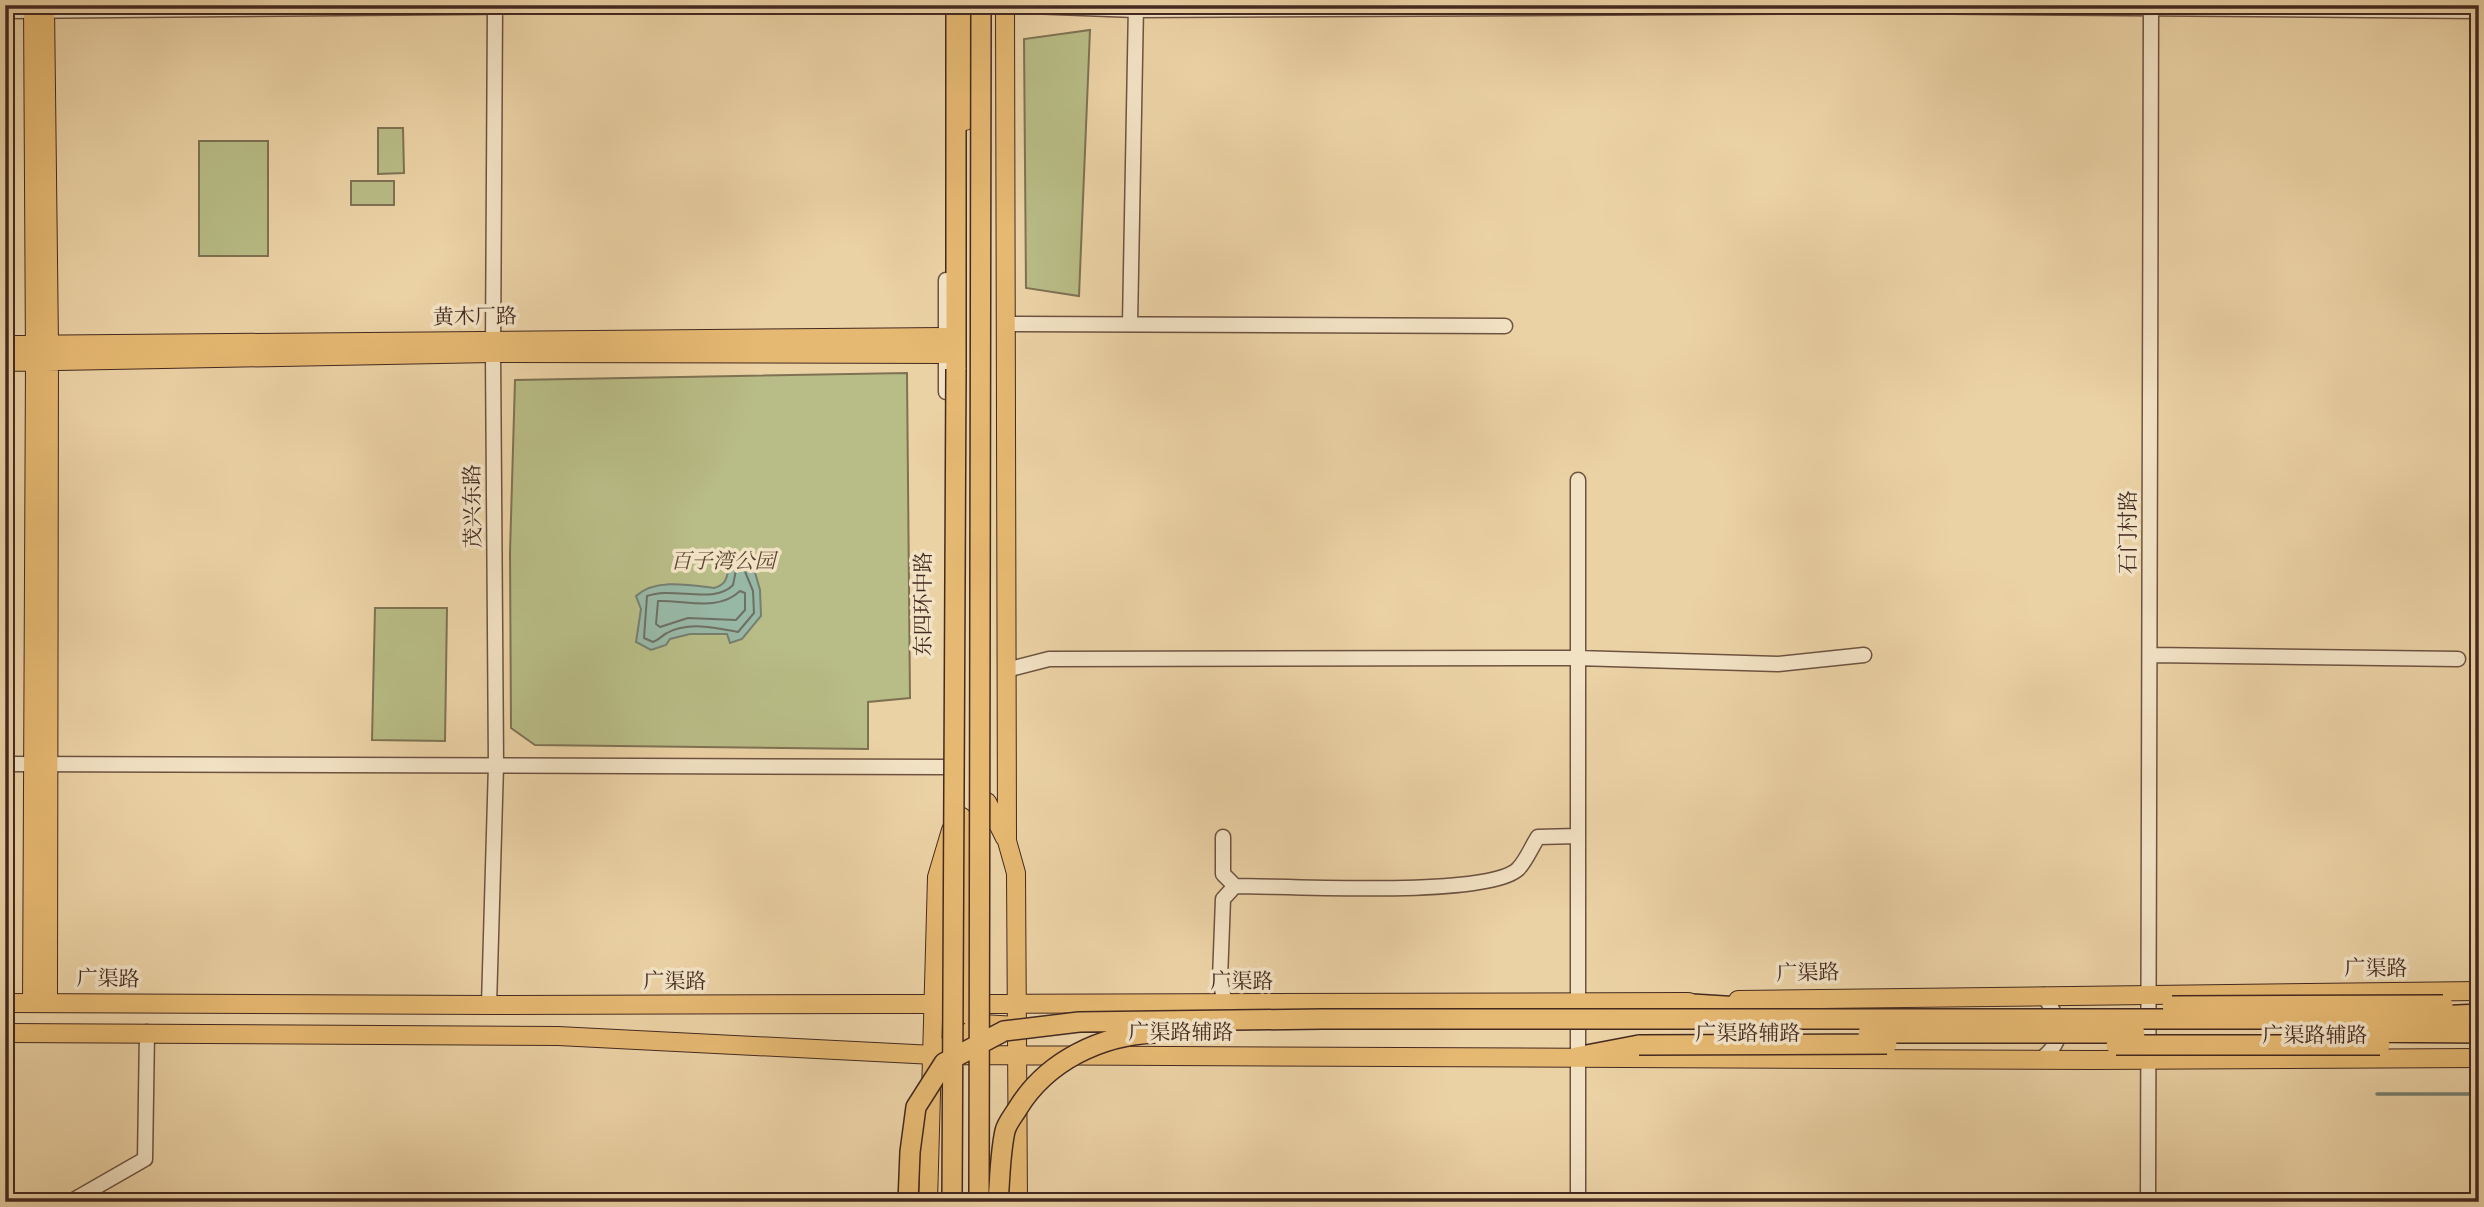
<svg xmlns="http://www.w3.org/2000/svg" width="2484" height="1207" viewBox="0 0 2484 1207" font-family="'Old Standard TT','Noto Serif SC',serif">
  <style>
    .green { fill: #b8bc86; stroke: #7e7253; stroke-width: 2 }
    .water { fill: #98b8a6; stroke: #767f70; stroke-width: 2 }
    .lines { fill: none; stroke-linecap: round; stroke-linejoin: round }
    .shore { stroke: #6e7063; stroke-width: 2 }
    .stream { stroke: #767f70; stroke-width: 3.5 }
    .minor-casing { stroke: #6e5341; stroke-width: 17 }
    .major-casing { stroke: #442920; stroke-width: 20 }
    .highway-casing { stroke: #442920; stroke-width: 22 }
    .minor { stroke: #f2e2c4; stroke-width: 14 }
    .major { stroke: #e6b972; stroke-width: 18 }
    .highway { stroke: #e6b972; stroke-width: 19 }
    .highway-bridge-casing { stroke: #442920; stroke-width: 22; stroke-linecap: butt }
    .highway-bridge { stroke: #e6b972; stroke-width: 19 }
    .labels { text-anchor: middle; dominant-baseline: central; stroke-width: 7; stroke-linejoin: round; paint-order: stroke }
    .street-label { font-size: 21px; fill: #442920; stroke: #f2e2c4 }
    .park-label { font-size: 21px; font-style: italic; fill: #5b4634; stroke: #f2e2c4 }
  </style>
  <rect width="100%" height="100%" fill="#ebd2a5"/>
  <filter id="stains"><feTurbulence type="fractalNoise" baseFrequency=".00286" numOctaves="4"/><feColorMatrix values="0 0 0 0 .2 0 0 0 0 .09 0 0 0 0 .02 0 0 0 .5 -.17"/></filter>
  <radialGradient id="worn" r=".72"><stop offset=".6" stop-color="#630" stop-opacity="0"/><stop offset="1" stop-color="#630" stop-opacity=".3"/></radialGradient>
  <!-- green -->
  <path class="green" d="M 1090,30 L 1079,296 L 1026,288 L 1024,39 Z
    M 378,128 L 403,128 L 404,173 L 378,174 Z
    M 199,141 L 268,141 L 268,256 L 199,256 Z
    M 351,181 L 394,181 L 394,205 L 351,205 Z
    M 907,373 L 910,698 L 868,702 L 868,749 L 535,745 L 511,728 L 510,552 L 515,380 Z
    M 375,608 L 447,608 L 445,741 L 372,740 Z"/>
  <!-- water -->
  <path class="water" d="M 731,562 L 752,562 L 760,590 L 761,616 L 742,639 L 730,643 L 727,634 L 690,634 L 670,639 L 666,645 L 651,650 L 636,642 L 641,609 L 636,596 C 655,578 690,585 714,588 C 729,584 726,575 731,562 Z"/>
  <g class="lines">
    <!-- shore -->
    <path class="shore" d="M 744,569 L 753,591 L 754,613 L 738,632 C 718,628 688,621 667,633 C 661,636 659,640 653,642 L 644,638 L 647,596 C 673,586 714,605 733,585 L 736,570 Z
      M 740,591 L 745,593 L 745,610 L 736,620 L 688,618 L 660,627 L 656,624 L 658,601 C 686,600 718,612 740,591 Z"/>
    <!-- stream -->
    <path class="stream" d="M 2377,1094 L 2479,1094"/>
    <!-- minor casing -->
    <g class="minor-casing">
      <path id="minor" d="M 1006,5 L 1136,10 L 1894,6 L 2479,11
        M 5,11 L 669,5
        M 1006,324 L 1505,326
        M 1130,324 L 1136,5
        M 946,392 L 946,280
        M 2150,655 L 2458,659
        M 1006,670 L 1049,659 L 1577,658 L 1778,664 L 1864,655
        M 5,764 L 947,767
        M 1223,837 L 1223,874 L 1235,886 C 1285,886 1487,898 1518,869 C 1526,861 1532,846 1538,837 L 1577,836
        M 1225,1004 L 1220,979 L 1223,899 L 1235,886
        M 489,1005 L 496,765 L 493,353 L 495,5
        M 2040,1060 C 2068,1039 2061,1020 2043,995
        M 70,1202 L 145,1159 L 147,1032
        M 1578,1202 L 1578,480
        M 2148,1202 L 2151,5"/>
    </g>
    <!-- major casing -->
    <g class="major-casing">
      <path id="major" d="M 45,5 L 49,345 L 48,1002
        M 1005,5 L 1007,841 L 1016,873 L 1018,1202
        M 965,121 L 966,5
        M 5,345 L 946,337
        M 5,362 L 493,353 L 946,354
        M 987,802 L 1005,838
        M 962,817 L 968,903 L 970,1016
        M 1738,1000 L 2479,991
        M 5,1003 L 489,1005 L 1689,1002
        M 32,1003 L 35,361 L 33,5
        M 5,1033 L 558,1036 L 934,1055 L 2094,1060 L 2479,1058
        M 945,1047 L 982,1024 L 1019,1026
        M 928,1202 L 937,877 L 951,830"/>
    </g>
    <!-- highway casing -->
    <g class="highway-casing">
      <path id="highway" d="M 956,5 L 956,369
        M 1676,1003 L 1773,1009
        M 1576,1057 L 1639,1045"/>
    </g>
    <!-- minor -->
    <use href="#minor" class="minor"/>
    <!-- major -->
    <use href="#major" class="major"/>
    <!-- highway -->
    <use href="#highway" class="highway"/>
    <!-- highway-bridge casing -->
    <g class="highway-bridge-casing">
      <path id="highway-bridge" d="M 2172,1006 L 2443,1005
        M 2358,1032 L 2479,1033
        M 1868,1033 L 2135,1033
        M 1639,1045 L 1887,1044
        M 2116,1045 L 2380,1045
        M 908,1202 L 910,1152 L 916,1107 L 944,1063 L 1004,1031 L 1079,1022 L 1322,1019 L 2374,1019 L 2479,1014
        M 952,1202 L 956,369
        M 979,1202 L 981,5
        M 998,1202 C 1000,1179 1000,1154 1005,1131 C 1007,1123 1014,1115 1018,1108 C 1047,1061 1101,1035 1155,1033"/>
    </g>
    <!-- highway-bridge -->
    <use href="#highway-bridge" class="highway-bridge"/>
  </g>
  <g class="labels">
    <!-- street labels -->
    <g class="street-label">
      <text transform="translate(475 318) rotate(-1)">黄木厂路</text>
      <text transform="translate(474 506) rotate(-91)">茂兴东路</text>
      <text transform="translate(2129 532) rotate(-90)">石门村路</text>
      <text transform="translate(924 604) rotate(-90)">东四环中路</text>
      <text x="2376" y="969">广渠路</text>
      <text transform="translate(1808 974) rotate(-1)">广渠路</text>
      <text transform="translate(108 980) rotate(1)">广渠路</text>
      <text x="675" y="982">广渠路</text>
      <text x="1242" y="982">广渠路</text>
      <text x="1181" y="1033">广渠路辅路</text>
      <text x="1748" y="1034">广渠路辅路</text>
      <text x="2315" y="1036">广渠路辅路</text>
    </g>
    <!-- park labels -->
    <g class="park-label">
      <text x="723" y="562">百子湾公园</text>
    </g>
  </g>
  <!-- margin -->
  <rect width="2484" height="1207" fill="none" stroke="#ebd2a5" stroke-width="28"/>
  <rect x="7" y="7" width="2470" height="1193" fill="none" stroke="#442920" stroke-width="3.5"/>
  <rect x="14" y="14" width="2456" height="1179" fill="none" stroke="#442920" stroke-width="2"/>
  <rect width="100%" height="100%" filter="url(#stains)"/>
  <rect width="100%" height="100%" fill="url(#worn)"/>
</svg>
